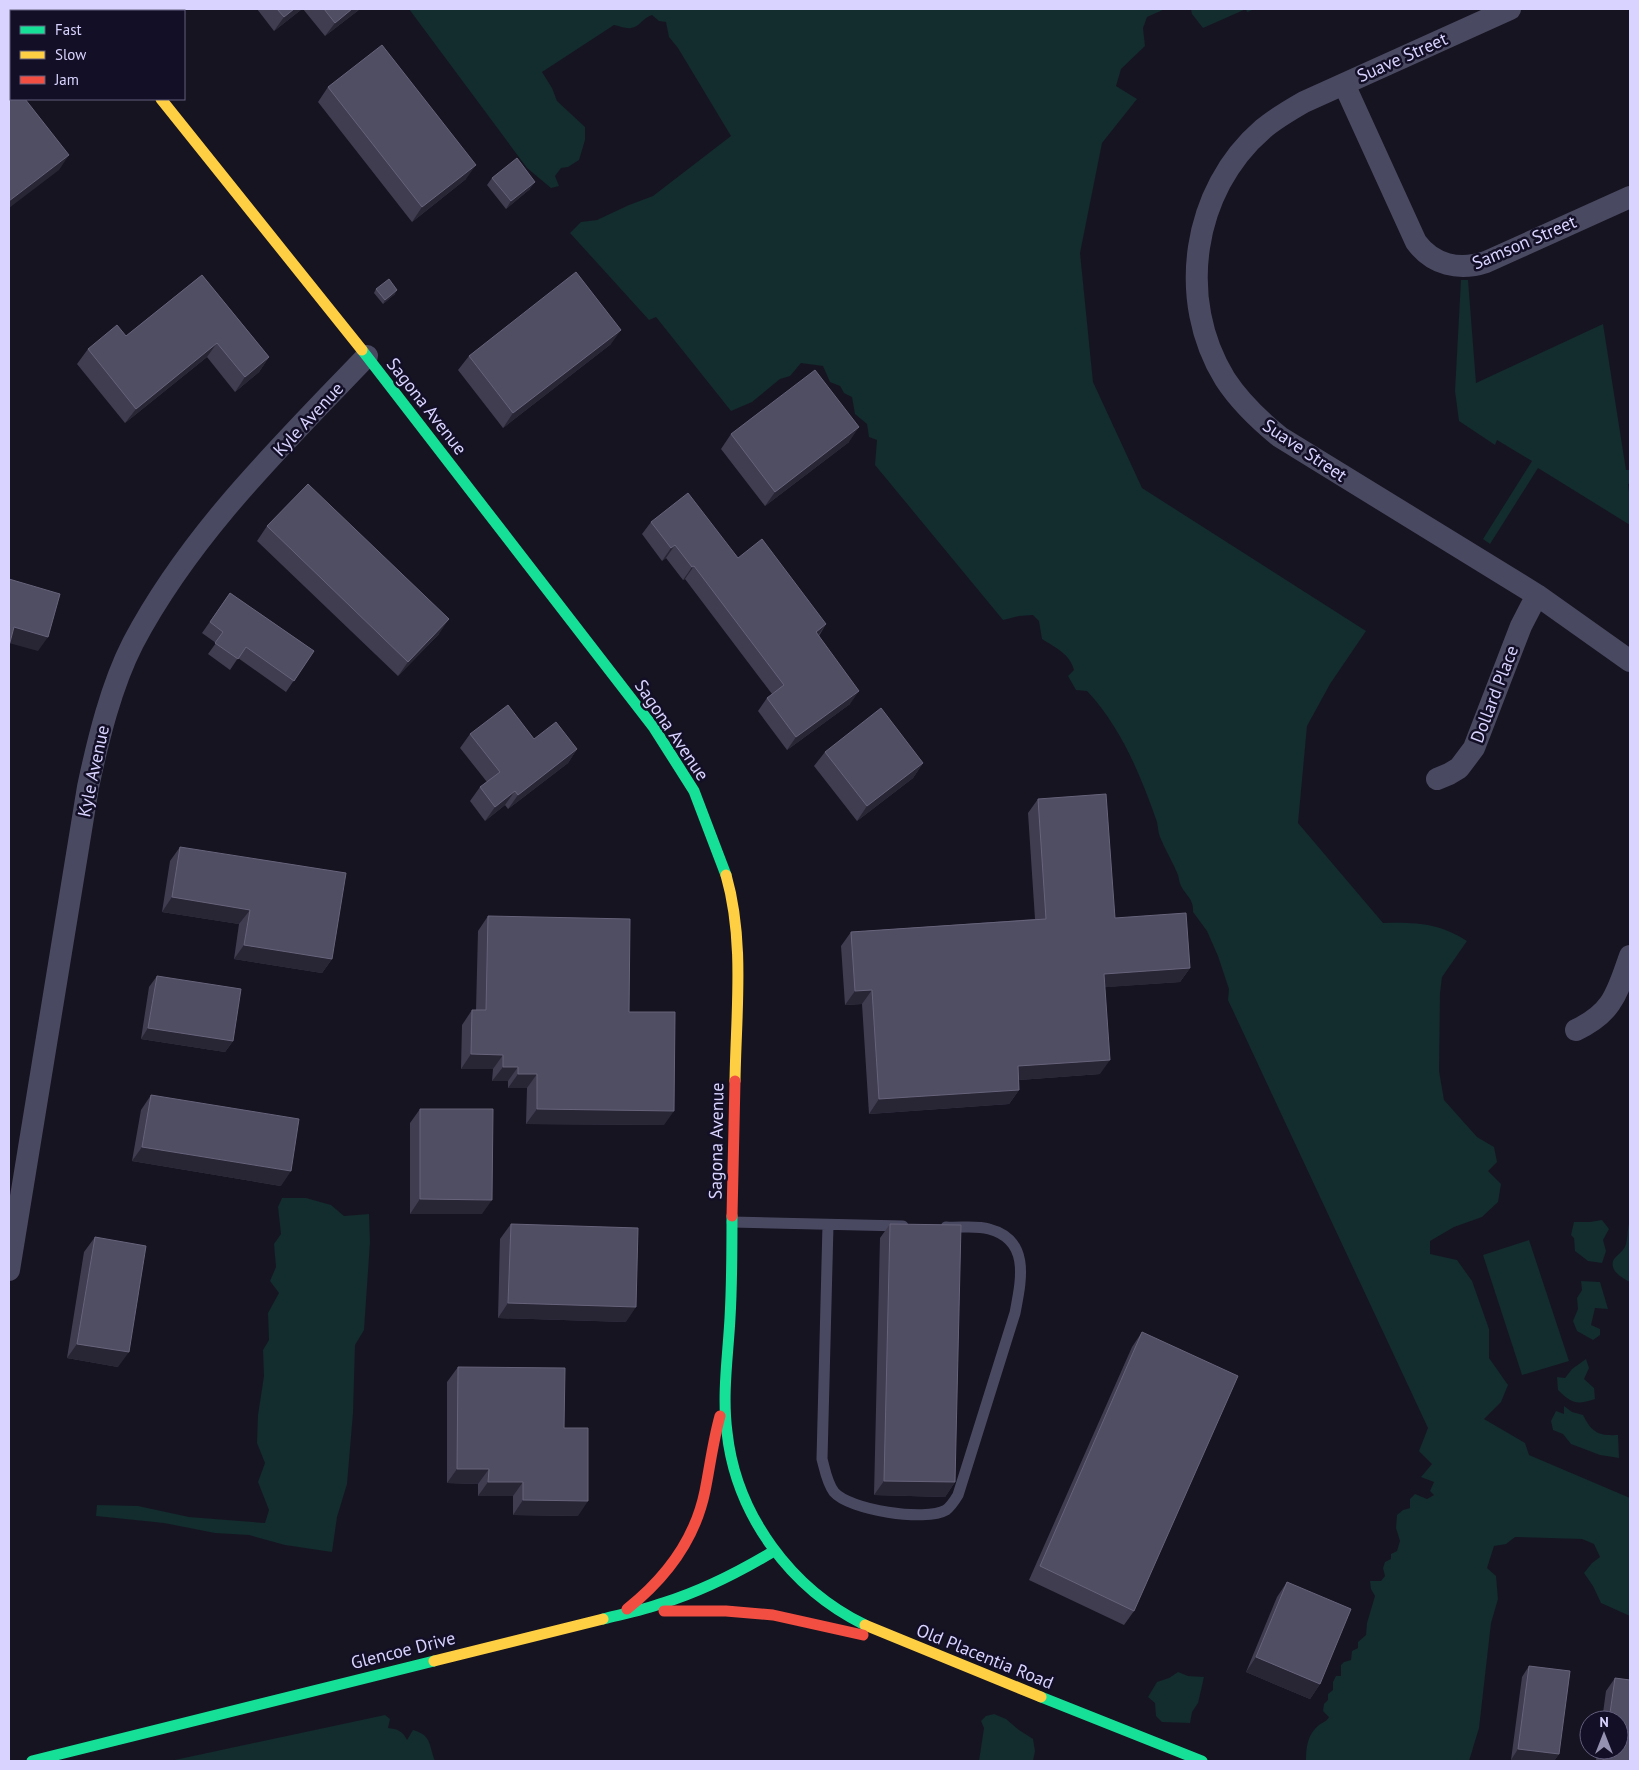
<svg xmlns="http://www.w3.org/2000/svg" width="1639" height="1770" viewBox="0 0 1639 1770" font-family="'PT Sans',sans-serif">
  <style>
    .green { fill: #132c2d }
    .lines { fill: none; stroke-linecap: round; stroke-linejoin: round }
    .lane { stroke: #4a4962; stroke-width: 11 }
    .street { stroke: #4a4962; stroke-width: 22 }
    .fast { stroke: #16e098; stroke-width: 11 }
    .slow { stroke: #ffcf43; stroke-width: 11 }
    .jam { stroke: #f24e42; stroke-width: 11 }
    .wall { fill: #403d50 }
    .shaded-wall { fill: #282635 }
    .building { fill: #504e63; stroke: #66637b }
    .labels { text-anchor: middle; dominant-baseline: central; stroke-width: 5; stroke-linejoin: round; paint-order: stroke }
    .street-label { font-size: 18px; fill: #d9d4ff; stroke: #130f26 }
  </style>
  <rect width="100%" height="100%" fill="#161421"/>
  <!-- green -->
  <path class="green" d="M 409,9 L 1165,9 L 1147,17 L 1143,28 L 1145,46 L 1121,69 L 1116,86 L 1137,99 L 1102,143 L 1080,253 L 1093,382 L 1142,488 L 1366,631 L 1330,684 L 1307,726 L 1298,823 L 1383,923 C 1416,922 1439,923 1467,941 L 1442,977 L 1440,993 L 1439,1071 L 1444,1100 L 1477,1137 L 1494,1147 L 1497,1162 L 1488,1171 L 1501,1184 L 1498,1202 L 1482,1217 L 1454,1227 L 1430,1241 L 1430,1254 L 1457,1260 L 1472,1281 L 1489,1329 L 1489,1358 L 1508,1385 L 1501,1402 L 1484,1419 L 1525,1443 L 1529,1455 L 1630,1498 L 1630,1616 L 1601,1603 L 1593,1586 L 1584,1573 L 1592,1563 L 1600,1557 L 1594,1544 L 1582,1539 L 1515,1537 L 1506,1544 L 1494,1546 L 1487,1568 L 1496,1576 L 1498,1599 L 1491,1623 L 1479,1728 L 1469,1761 L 1315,1761 L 1306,1760 C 1306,1746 1308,1734 1319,1725 C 1323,1722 1326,1722 1329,1717 L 1323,1711 L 1324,1704 L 1328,1700 L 1328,1694 L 1333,1690 L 1333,1682 L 1336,1676 L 1341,1676 L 1341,1665 L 1344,1662 L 1351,1660 L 1352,1651 L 1358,1648 L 1358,1642 L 1366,1635 L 1367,1623 L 1375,1596 L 1371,1589 L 1370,1581 L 1381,1581 L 1385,1576 L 1383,1568 L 1385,1562 L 1391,1559 L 1391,1554 L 1397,1551 L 1400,1541 L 1396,1528 L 1397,1515 L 1403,1510 L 1410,1508 L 1410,1499 L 1415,1494 L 1427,1499 L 1434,1495 L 1430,1491 L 1434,1482 L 1421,1477 L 1432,1464 L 1419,1451 L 1428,1428 L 1228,1000 L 1229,989 L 1218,956 L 1207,931 L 1193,912 C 1194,899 1186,896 1181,886 C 1179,882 1179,878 1178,875 C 1173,862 1165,850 1160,837 C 1158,832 1158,827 1157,822 C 1141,776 1121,727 1087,691 L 1076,690 L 1068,676 L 1074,670 C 1070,654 1056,648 1042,639 L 1039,621 L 1033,615 L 1019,616 L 1003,620 L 875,465 L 877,440 L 869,437 L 867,424 L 855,414 L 852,397 L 844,393 L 840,386 L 830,382 L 823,366 L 801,363 L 790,376 L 780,379 L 752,402 L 731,411 L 656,317 L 649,320 L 570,233 L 581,222 L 597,220 L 629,205 L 653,196 L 731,136 L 678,48 L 669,37 L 666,22 L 659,21 L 652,15 C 642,18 640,27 631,28 C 626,29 619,26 614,25 L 542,72 L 552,88 L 557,101 L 585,127 L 585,140 L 579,160 L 568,167 L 561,168 L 555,176 L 559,186 L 551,188 L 527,168 Z
    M 1191,9 L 1255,9 L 1247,12 L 1246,9 L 1203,28 L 1192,14 Z
    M 1461,280 L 1468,280 L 1476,383 L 1603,324 L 1626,470 L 1630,470 L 1630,483 L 1628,484 L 1630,500 L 1630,525 L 1538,468 L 1490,544 L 1483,539 L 1532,461 L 1497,440 L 1495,445 L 1459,421 L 1455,391 Z
    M 282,1198 L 306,1198 L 331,1205 L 344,1216 L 369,1214 L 370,1242 L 364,1330 L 355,1345 L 353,1413 L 347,1484 L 337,1517 L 332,1552 L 285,1545 L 249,1535 L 215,1533 L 164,1523 L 96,1516 L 97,1505 L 138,1506 L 189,1517 L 265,1523 L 269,1510 L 258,1482 L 265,1463 L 257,1443 L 258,1415 L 264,1376 L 263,1350 L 269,1340 L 268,1313 L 279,1293 L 270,1281 L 276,1267 L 274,1244 L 281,1234 L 278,1207 Z
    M 1602,1220 L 1609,1229 L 1603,1240 L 1606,1251 L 1602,1263 L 1588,1261 L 1575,1251 L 1574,1238 L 1571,1235 L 1574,1222 L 1590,1222 Z
    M 1630,1220 L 1630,1282 C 1622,1278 1608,1270 1614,1259 C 1617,1255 1622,1252 1625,1247 C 1628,1240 1627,1228 1630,1220 Z
    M 1529,1240 L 1569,1361 L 1522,1375 L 1483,1255 Z
    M 1581,1281 L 1600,1282 L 1608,1309 L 1595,1308 L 1591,1325 L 1600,1329 L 1600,1335 L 1593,1340 L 1577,1331 L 1573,1321 L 1578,1309 L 1577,1298 L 1582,1290 Z
    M 1586,1359 L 1589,1368 L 1584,1379 L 1594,1388 L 1595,1399 C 1577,1405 1572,1404 1558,1390 L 1557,1377 L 1565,1378 L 1572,1369 Z
    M 1564,1406 L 1572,1412 L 1583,1415 C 1592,1433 1599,1436 1618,1435 L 1619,1458 L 1600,1455 L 1571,1444 L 1563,1434 L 1553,1430 L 1551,1421 L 1556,1411 L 1564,1414 Z
    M 1178,1672 L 1188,1676 L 1204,1677 L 1198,1703 L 1192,1712 L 1190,1723 L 1162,1722 L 1156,1716 L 1155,1703 L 1148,1697 L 1157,1682 L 1169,1678 Z
    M 994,1714 L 1006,1719 L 1019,1730 L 1033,1739 L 1035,1751 L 1033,1761 L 979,1761 L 984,1728 L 981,1721 L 986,1716 Z
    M 385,1715 L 390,1719 L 388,1728 C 397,1729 403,1731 407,1740 L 413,1730 C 432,1735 429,1746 435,1761 L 170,1761 Z"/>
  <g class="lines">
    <!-- lane -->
    <path class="lane" d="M 732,1222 L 903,1226
      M 828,1225 L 822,1459 C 825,1470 827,1483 834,1492 C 849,1510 926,1522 946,1510 C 950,1507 955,1500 958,1495 L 1015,1313 C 1021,1281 1031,1240 989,1229 C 976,1225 960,1228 946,1227"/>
    <!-- street -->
    <path class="street" d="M 1510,9 L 1304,102 C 1290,110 1276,118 1263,129 C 1192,190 1176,300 1225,379 C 1240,402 1259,420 1280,437 L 1537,595 L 1630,661
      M 1344,84 L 1416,242 C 1433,265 1459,271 1486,262 L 1630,197
      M 1437,779 L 1449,774 L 1459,768 L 1474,748 L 1521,626 L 1537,595
      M 1576,1030 C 1614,1012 1617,992 1630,956
      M 9,1270 L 88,787 C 98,740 111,686 133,643 C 191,533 282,445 367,356"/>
    <!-- fast -->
    <path class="fast" d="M 362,350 L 654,728 L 694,791 L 726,875
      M 732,1216 C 732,1250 732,1284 730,1318 C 728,1356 722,1394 727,1432 C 736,1515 791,1589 865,1625
      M 603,1619 C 623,1614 643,1610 663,1603 C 702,1591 739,1572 774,1551
      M 1041,1697 L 1202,1761
      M 32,1761 L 434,1661"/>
    <!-- slow -->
    <path class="slow" d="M 89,9 L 91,11
      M 161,99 L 362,350
      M 726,875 C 745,941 736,1013 735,1081
      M 865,1625 L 1041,1697
      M 434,1661 L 603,1619"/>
    <!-- jam -->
    <path class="jam" d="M 732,1216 L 735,1081
      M 627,1609 C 666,1578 695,1540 705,1491 C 710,1466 713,1441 720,1416
      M 664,1611 L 726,1611 L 773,1615 L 863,1635"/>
  </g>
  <!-- wall -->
  <path class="wall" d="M 257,9 L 302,9 L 274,31 Z
    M 303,9 L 360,9 L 325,36 Z
    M 328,87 L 466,179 L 412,222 L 318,102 Z
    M 492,178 L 530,189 L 506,209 L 487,185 Z
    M 202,275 L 269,357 L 259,372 L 235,392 L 207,357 L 125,423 L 77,364 L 88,349 L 126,336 Z
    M 376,289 L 395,294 L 383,304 L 374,293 Z
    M 611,344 L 503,428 L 458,370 L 469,356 Z
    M 731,434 L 849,442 L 765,506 L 721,449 Z
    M 651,522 L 738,558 L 826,624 L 819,636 L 850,704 L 787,750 L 758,711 L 767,698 L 772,694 L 685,579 L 683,580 L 666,558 L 662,561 L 642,534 Z
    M 267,526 L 439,634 L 398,676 L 257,541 Z
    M 230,593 L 314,651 L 286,692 L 238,658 L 230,670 L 208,654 L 216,643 L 202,633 Z
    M 470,734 L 577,749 L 568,763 L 508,809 L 505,805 L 485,821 L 470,801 L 480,787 L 487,782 L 460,748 Z
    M 825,752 L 923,763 L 913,778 L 857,821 L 814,766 Z
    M 1038,799 L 1115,918 L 1190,968 L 1180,982 L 1105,987 L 1100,1074 L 1019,1080 L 1019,1090 L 1009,1104 L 869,1114 L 862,1004 L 845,1005 L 841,946 L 851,932 L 1035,919 L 1028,813 Z
    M 180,847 L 332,959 L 322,973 L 234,959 L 239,924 L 162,912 L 170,861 Z
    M 488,916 L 629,1012 L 664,1125 L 526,1124 L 527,1088 L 508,1088 L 508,1081 L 492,1081 L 493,1069 L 461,1069 L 462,1025 L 472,1010 L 476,1010 L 478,931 Z
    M 157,976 L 233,1041 L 225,1052 L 141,1039 L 149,987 Z
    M 151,1095 L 281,1186 L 132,1161 L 141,1110 Z
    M 420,1109 L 482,1214 L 410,1214 L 410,1123 Z
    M 511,1224 L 626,1322 L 498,1318 L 500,1239 Z
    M 890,1224 L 955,1482 L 945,1497 L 874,1495 L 880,1238 Z
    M 95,1237 L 118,1367 L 67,1358 L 84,1252 Z
    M 1142,1332 L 1134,1611 L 1124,1625 L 1029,1580 L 1132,1347 Z
    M 458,1367 L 564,1428 L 578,1516 L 513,1515 L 513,1496 L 478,1496 L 478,1484 L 447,1483 L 447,1382 Z
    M 1287,1582 L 1320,1684 L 1310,1699 L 1246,1672 L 1277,1597 Z
    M 1529,1666 L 1559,1754 L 1554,1761 L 1521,1761 L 1511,1760 L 1522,1677 Z
    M 1615,1678 L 1630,1761 L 1596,1761 L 1597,1750 L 1619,1750 L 1619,1720 L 1602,1720 L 1606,1691 Z"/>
  <!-- shaded-wall -->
  <path class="shaded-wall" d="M 294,9 L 302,9 L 274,31 L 284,17 Z
    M 352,9 L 360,9 L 325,36 L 335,23 Z
    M 69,155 L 59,170 L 9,208 L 9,201 Z
    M 476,165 L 466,179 L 412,222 L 422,207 Z
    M 535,182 L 530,189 L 506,209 L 511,201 Z
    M 397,290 L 395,294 L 383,304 L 385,300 Z
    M 621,330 L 611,344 L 503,428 L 513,413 Z
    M 217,343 L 207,357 L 125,423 L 136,409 Z
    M 269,357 L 259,372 L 235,392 L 245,377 Z
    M 859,427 L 849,442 L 765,506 L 775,492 Z
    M 675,545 L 666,558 L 662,561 L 671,548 Z
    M 694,566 L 685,579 L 683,580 L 692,567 Z
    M 449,619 L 439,634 L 398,676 L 408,662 Z
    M 826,624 L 817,637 L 816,632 Z
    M 14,627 L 48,637 L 38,651 L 9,643 Z
    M 859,691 L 850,704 L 787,750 L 796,737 Z
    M 577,749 L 568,763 L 508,809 L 518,795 Z
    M 923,763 L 913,778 L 857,821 L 867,806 Z
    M 515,791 L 505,805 L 485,821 L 495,807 Z
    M 172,897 L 250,910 L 239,924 L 162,912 Z
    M 244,945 L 332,959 L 322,973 L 234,959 Z
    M 1190,968 L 1180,982 L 1094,988 L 1104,974 Z
    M 872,990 L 862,1004 L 845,1005 L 855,991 Z
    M 148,1028 L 233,1041 L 225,1052 L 141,1039 Z
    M 471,1054 L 503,1055 L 493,1069 L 461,1069 Z
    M 1110,1060 L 1100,1074 L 1007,1081 L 1018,1066 Z
    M 503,1067 L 518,1067 L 508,1081 L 492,1081 Z
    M 518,1074 L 537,1074 L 527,1088 L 508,1088 Z
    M 1019,1090 L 1009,1104 L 869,1114 L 879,1099 Z
    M 537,1109 L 674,1111 L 664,1125 L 526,1124 Z
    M 142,1147 L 291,1171 L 281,1186 L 132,1161 Z
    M 420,1199 L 492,1200 L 482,1214 L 410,1214 Z
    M 508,1303 L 636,1307 L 626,1322 L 498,1318 Z
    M 77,1344 L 129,1352 L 118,1367 L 67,1358 Z
    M 457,1469 L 489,1469 L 478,1484 L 447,1483 Z
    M 884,1481 L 955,1482 L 945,1497 L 874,1495 Z
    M 488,1482 L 523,1482 L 513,1496 L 478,1496 Z
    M 523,1500 L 588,1501 L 578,1516 L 513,1515 Z
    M 1256,1657 L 1320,1684 L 1310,1699 L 1246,1672 Z
    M 1518,1749 L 1559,1754 L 1554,1761 L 1521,1761 L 1511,1760 Z"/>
  <!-- building -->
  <path class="building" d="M 277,9 L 294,9 L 284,17 Z
    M 324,9 L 352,9 L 335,23 Z
    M 382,45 L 476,165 L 422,207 L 328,87 Z
    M 9,77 L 11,80 L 11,99 L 25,99 L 69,155 L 9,201 Z
    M 517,158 L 535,182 L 511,201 L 492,178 Z
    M 576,272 L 621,330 L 513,413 L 469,356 Z
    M 202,275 L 269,357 L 245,377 L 217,343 L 136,409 L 88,349 L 117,325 L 126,336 Z
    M 389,279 L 397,290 L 385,300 L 376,289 Z
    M 815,370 L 859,427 L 775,492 L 731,434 Z
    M 308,484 L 449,619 L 408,662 L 267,526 Z
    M 688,493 L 738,558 L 762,539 L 826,624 L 816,632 L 859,691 L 796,737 L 767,698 L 784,685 L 694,566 L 692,567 L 675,545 L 671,548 L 651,522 Z
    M 9,579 L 60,594 L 48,637 L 14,627 L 9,646 Z
    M 230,593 L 314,651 L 294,681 L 246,647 L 238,659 L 215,643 L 223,632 L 210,622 Z
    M 508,705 L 534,739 L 556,722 L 577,749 L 518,795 L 515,791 L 495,807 L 480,787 L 500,772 L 470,734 Z
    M 881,708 L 923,763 L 867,806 L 825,752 Z
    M 1106,794 L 1115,918 L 1186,913 L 1190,968 L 1104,974 L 1110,1060 L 1018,1066 L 1019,1090 L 879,1099 L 872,990 L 855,991 L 851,932 L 1046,919 L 1038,799 Z
    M 180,847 L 346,873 L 332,959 L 244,945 L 250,910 L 172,897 Z
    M 488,916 L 630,919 L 629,1012 L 675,1012 L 674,1111 L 537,1109 L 537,1074 L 518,1074 L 518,1067 L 503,1067 L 503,1055 L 471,1054 L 472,1010 L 486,1010 Z
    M 157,976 L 241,989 L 233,1041 L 148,1028 Z
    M 151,1095 L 299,1119 L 291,1171 L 142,1147 Z
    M 420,1109 L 493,1109 L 492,1200 L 420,1199 Z
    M 511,1224 L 638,1228 L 636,1307 L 508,1303 Z
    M 890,1224 L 961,1225 L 955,1482 L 884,1481 Z
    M 95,1237 L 146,1246 L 129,1352 L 77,1344 Z
    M 1142,1332 L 1238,1376 L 1134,1611 L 1040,1566 Z
    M 458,1367 L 565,1368 L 564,1428 L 588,1428 L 588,1501 L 523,1500 L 523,1482 L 488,1482 L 489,1469 L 457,1469 Z
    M 1287,1582 L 1351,1609 L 1320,1684 L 1256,1657 Z
    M 1529,1666 L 1570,1671 L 1559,1754 L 1518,1749 Z
    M 1615,1678 L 1630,1680 L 1630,1761 L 1603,1761 L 1604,1750 L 1619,1750 L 1619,1720 L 1609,1720 Z"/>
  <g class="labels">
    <!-- street labels -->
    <g class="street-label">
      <text transform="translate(1402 57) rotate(-24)">Suave Street</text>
      <text transform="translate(1524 242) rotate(-23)">Samson Street</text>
      <text transform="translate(427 406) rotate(52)">Sagona Avenue</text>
      <text transform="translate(308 419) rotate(-47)">Kyle Avenue</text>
      <text transform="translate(1305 450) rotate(34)">Suave Street</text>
      <text transform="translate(1494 694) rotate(-69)">Dollard Place</text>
      <text transform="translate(672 730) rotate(56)">Sagona Avenue</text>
      <text transform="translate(93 771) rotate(-78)">Kyle Avenue</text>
      <text transform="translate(716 1141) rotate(-89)">Sagona Avenue</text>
      <text transform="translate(403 1650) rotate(-14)">Glencoe Drive</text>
      <text transform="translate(985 1656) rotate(22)">Old Placentia Road</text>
    </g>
  </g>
  <!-- border -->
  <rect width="1639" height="1770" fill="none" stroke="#d9d4ff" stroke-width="20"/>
  <!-- legend -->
  <rect x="10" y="10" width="175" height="90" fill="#130f26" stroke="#625e7d"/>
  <rect x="20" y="26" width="25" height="8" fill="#16e098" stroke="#625e7d"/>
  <text x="55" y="35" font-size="15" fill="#d9d4ff">Fast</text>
  <rect x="20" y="51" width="25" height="8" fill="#ffcf43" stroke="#625e7d"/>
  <text x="55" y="60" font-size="15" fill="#d9d4ff">Slow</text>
  <rect x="20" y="76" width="25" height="8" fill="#f24e42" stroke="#625e7d"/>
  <text x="55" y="85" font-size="15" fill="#d9d4ff">Jam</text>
  <!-- north arrow -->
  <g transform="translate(1604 1735)"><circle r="24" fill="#130f26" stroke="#625e7d"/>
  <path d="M0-4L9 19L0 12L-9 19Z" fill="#9591b1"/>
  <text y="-8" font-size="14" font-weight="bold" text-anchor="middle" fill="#d9d4ff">N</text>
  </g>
</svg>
